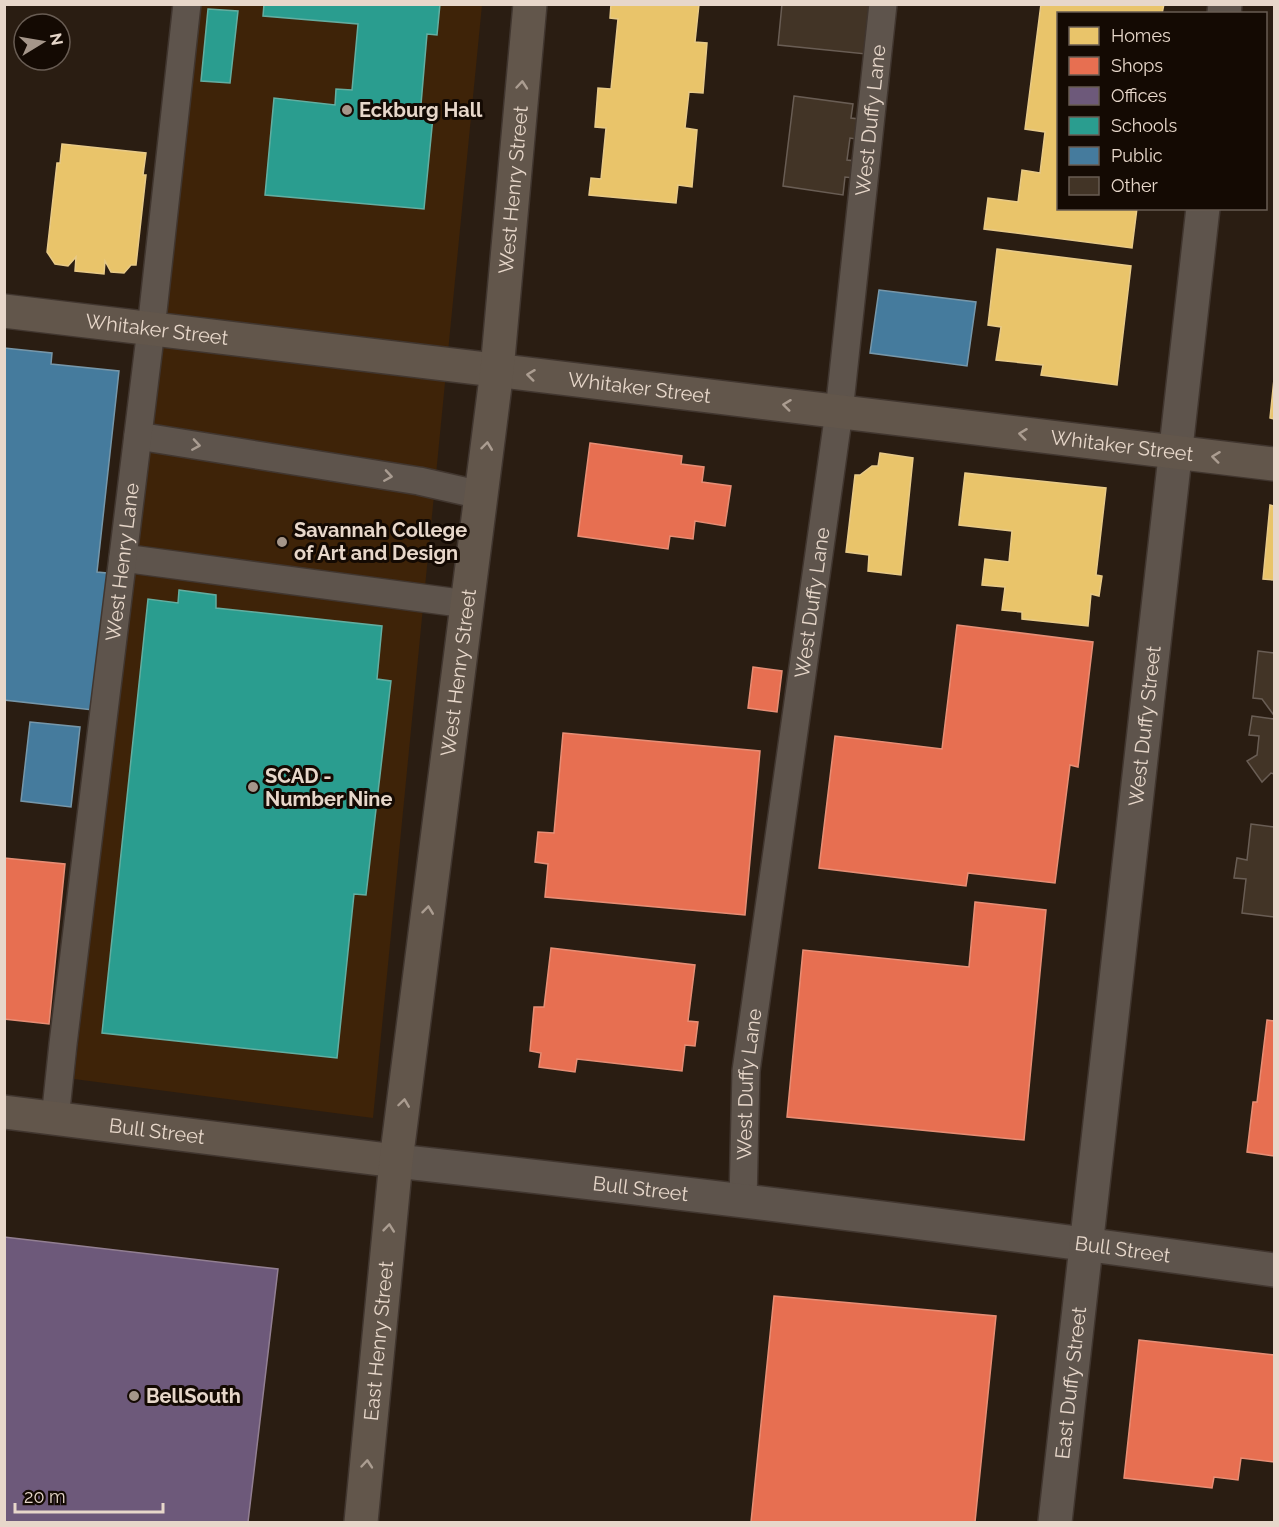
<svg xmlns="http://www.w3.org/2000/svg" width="1279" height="1527" viewBox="0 0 1279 1527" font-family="Raleway,sans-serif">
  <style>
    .built { fill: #3e2308 }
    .homes { fill: #e9c46a; stroke: #e8ca87; stroke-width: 1.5 }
    .shops { fill: #e76f51; stroke: #e78e75; stroke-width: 1.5 }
    .offices { fill: #6d597a; stroke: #927f92; stroke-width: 1.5 }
    .schools { fill: #2a9d8f; stroke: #63aea1; stroke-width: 1.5 }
    .public { fill: #457b9d; stroke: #7697aa; stroke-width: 1.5 }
    .building { fill: #423426; stroke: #695d54; stroke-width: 1.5 }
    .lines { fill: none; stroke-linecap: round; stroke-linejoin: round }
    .lane-casing { stroke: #41362f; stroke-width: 30 }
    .street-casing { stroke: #41362f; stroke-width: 36 }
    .secondary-casing { stroke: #41362f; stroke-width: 36 }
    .lane { stroke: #5e544c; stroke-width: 27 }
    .street { stroke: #5e544c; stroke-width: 33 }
    .secondary { stroke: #62564b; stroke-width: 33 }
    .oneway { stroke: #ab9d91 }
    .oneway2 { stroke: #a99c91 }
    .poi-dot { fill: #a5968a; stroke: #140a03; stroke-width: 2 }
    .labels { text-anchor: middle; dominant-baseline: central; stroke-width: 6; stroke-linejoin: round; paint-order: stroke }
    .poi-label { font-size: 20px; font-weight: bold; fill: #e7d7ca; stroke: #140a03; text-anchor: start }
    .street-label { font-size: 20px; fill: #e7d7ca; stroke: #140a03 }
  </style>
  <rect width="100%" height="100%" fill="#2a1d12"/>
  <!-- built -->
  <path class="built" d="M 197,5 L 482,5 L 373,1118 L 74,1079 Z"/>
  <!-- homes -->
  <path class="homes" d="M 611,4 L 699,4 L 695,42 L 707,43 L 703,93 L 689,92 L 685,128 L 697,130 L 692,187 L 678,185 L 676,203 L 589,195 L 591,178 L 601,179 L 606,128 L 595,127 L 598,88 L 611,89 L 618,19 L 610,18 Z
    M 1041,4 L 1164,4 L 1162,14 L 1058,14 L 1058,208 L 1137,208 L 1132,248 L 984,229 L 988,198 L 1018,202 L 1022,170 L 1040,173 L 1045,132 L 1025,129 Z
    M 62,144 L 146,153 L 143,175 L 146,175 L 136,265 L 131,265 L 124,273 L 111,272 L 105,261 L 104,274 L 75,271 L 76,257 L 68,266 L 55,264 L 47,252 L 57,163 L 60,163 Z
    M 997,249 L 1131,266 L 1117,385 L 1041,375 L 1043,365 L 996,360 L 1001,327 L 988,325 Z
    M 1274,379 L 1274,419 L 1270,418 Z
    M 880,453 L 913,458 L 901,575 L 868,571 L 869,555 L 846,552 L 855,475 L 860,475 L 872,466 L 878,466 Z
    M 965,473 L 1106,488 L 1096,575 L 1102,576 L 1099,596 L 1091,594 L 1088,626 L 1022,619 L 1022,612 L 1002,610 L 1005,587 L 982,585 L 985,559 L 1009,562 L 1012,531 L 959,525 Z
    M 1270,505 L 1274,506 L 1274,580 L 1263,579 Z"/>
  <!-- shops -->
  <path class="shops" d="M 590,443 L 682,456 L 681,464 L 704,467 L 702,482 L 731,486 L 725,526 L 695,521 L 693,539 L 670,536 L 668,549 L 578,536 Z
    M 957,625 L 1093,642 L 1078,767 L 1070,765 L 1055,883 L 968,873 L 966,886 L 819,868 L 835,736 L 942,749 Z
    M 753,667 L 782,671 L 777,712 L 748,708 Z
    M 563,733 L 760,751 L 745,915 L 545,897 L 548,864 L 535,862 L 538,832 L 554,833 Z
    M 4,858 L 65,864 L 49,1024 L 4,1019 Z
    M 975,902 L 1046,910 L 1024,1140 L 787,1117 L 803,950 L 969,967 Z
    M 551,948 L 695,965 L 688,1021 L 698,1022 L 695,1046 L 685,1045 L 682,1071 L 577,1059 L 575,1072 L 539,1067 L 541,1053 L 530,1051 L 534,1007 L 544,1007 Z
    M 1267,1020 L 1274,1021 L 1274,1156 L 1247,1152 L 1253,1102 L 1257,1102 Z
    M 774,1296 L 996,1316 L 975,1522 L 751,1522 Z
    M 1139,1340 L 1274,1355 L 1274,1462 L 1241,1458 L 1238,1480 L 1214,1477 L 1212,1488 L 1124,1478 Z"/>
  <!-- offices -->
  <path class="offices" d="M 4,1237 L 278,1269 L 248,1522 L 4,1522 Z"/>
  <!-- schools -->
  <path class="schools" d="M 264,4 L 440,4 L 437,35 L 427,34 L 420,116 L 433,117 L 424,209 L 265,195 L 274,98 L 335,105 L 336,89 L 352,90 L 358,24 L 263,16 Z
    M 208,9 L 238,11 L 230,83 L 201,81 Z
    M 179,590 L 216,595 L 216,608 L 382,626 L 377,679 L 391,681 L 366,895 L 354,894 L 337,1058 L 102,1033 L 148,599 L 178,603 Z"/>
  <!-- public -->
  <path class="public" d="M 879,290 L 976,302 L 967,366 L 870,353 Z
    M 4,348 L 52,353 L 51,364 L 119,371 L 97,572 L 107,573 L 93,710 L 4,700 Z
    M 30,722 L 80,727 L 71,807 L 21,801 Z"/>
  <!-- building -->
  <path class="building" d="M 782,4 L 871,4 L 866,54 L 778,45 Z
    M 794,96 L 853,104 L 851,118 L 859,119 L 856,139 L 850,138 L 847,160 L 856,161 L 854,178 L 845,177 L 843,195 L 783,186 Z
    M 1258,651 L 1274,653 L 1274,712 L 1273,714 L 1262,699 L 1253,698 Z
    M 1252,716 L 1274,719 L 1274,774 L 1271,773 L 1262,782 L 1247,761 L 1257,755 L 1259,736 L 1249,735 Z
    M 1251,824 L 1274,827 L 1274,917 L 1242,913 L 1246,879 L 1234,878 L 1237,858 L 1247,860 Z"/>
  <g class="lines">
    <!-- lane casing -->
    <g class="lane-casing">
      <g id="lane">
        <path d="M 138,436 L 419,481 L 481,495"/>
        <path d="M 123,558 L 467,604"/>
        <path id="s1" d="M 55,1119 L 63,1044 L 151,329 L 187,4"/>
        <path id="s2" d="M 743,1201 L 746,1071 L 839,412 L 883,4"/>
      </g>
    </g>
    <!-- street casing -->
    <g class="street-casing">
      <g id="street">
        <path d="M 1224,14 L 1225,4"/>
        <path id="s3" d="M 396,1161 C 689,1193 982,1229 1274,1270"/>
        <path id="s4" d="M 1055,1522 L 1203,208"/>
      </g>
    </g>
    <!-- secondary casing -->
    <g class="secondary-casing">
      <g id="secondary">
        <path id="s5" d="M 4,311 L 1274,464"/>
        <path id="s6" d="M 4,1112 L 396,1161"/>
        <path id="s7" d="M 361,1522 L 396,1161 L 497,370 L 530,4"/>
      </g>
    </g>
    <!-- lane -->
    <use href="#lane" class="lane"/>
    <!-- street -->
    <use href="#street" class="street"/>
    <!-- secondary -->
    <use href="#secondary" class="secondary"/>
  </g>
  <!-- one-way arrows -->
  <defs><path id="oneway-chevron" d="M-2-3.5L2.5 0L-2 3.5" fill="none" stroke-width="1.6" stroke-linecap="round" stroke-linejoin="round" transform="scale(1.5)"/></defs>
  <g class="oneway">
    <use href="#oneway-chevron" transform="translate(522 85) rotate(-85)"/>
    <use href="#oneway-chevron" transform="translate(531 375) rotate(-173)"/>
    <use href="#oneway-chevron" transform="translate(787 405) rotate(-173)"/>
    <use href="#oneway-chevron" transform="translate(1023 434) rotate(-173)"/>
    <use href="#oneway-chevron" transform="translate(487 446) rotate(-83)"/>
    <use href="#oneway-chevron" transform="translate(1216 457) rotate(-173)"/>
    <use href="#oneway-chevron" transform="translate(428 910) rotate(-83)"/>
    <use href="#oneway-chevron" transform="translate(404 1103) rotate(-82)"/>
    <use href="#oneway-chevron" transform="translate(389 1228) rotate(-84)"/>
    <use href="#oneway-chevron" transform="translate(367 1464) rotate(-85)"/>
  </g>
  <g class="oneway2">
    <use href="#oneway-chevron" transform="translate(196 445) rotate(9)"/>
    <use href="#oneway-chevron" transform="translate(388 476) rotate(9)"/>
  </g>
  <!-- markers -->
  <g class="poi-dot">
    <circle cx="347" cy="110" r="6"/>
    <circle cx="282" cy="542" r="6"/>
    <circle cx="253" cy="787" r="6"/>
    <circle cx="134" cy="1396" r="6"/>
  </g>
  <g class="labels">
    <!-- poi labels -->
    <g class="poi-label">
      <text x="359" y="110">Eckburg Hall</text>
      <text x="294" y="530">Savannah College<tspan x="294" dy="23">of Art and Design</tspan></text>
      <text x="265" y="776">SCAD -<tspan x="265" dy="23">Number Nine</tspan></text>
      <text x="146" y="1396">BellSouth</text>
    </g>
    <!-- street labels -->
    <g class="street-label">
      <text stroke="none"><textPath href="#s2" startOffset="1089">West Duffy Lane</textPath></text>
      <text stroke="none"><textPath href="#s7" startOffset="1341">West Henry Street</textPath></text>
      <text stroke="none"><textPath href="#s5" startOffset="154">Whitaker Street</textPath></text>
      <text stroke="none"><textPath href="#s5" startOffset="640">Whitaker Street</textPath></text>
      <text stroke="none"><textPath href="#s5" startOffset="1126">Whitaker Street</textPath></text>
      <text stroke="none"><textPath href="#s1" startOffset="561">West Henry Lane</textPath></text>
      <text stroke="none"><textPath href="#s2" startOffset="603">West Duffy Lane</textPath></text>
      <text stroke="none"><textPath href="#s7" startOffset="855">West Henry Street</textPath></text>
      <text stroke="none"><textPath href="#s4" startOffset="801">West Duffy Street</textPath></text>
      <text stroke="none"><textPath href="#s2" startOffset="117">West Duffy Lane</textPath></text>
      <text stroke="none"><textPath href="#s6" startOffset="154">Bull Street</textPath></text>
      <text stroke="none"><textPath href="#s3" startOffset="246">Bull Street</textPath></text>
      <text stroke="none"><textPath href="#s3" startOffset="732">Bull Street</textPath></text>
      <text stroke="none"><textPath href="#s7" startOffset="182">East Henry Street</textPath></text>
      <text stroke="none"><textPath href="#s4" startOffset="140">East Duffy Street</textPath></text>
    </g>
  </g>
  <!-- border -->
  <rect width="1279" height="1527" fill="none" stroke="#e7d7ca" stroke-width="12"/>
  <!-- legend -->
  <rect x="1057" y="12" width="210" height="198" fill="#140a03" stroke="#685c53" stroke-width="1.5"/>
  <rect x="1069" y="27" width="30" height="18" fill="#e9c46a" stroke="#685c53" stroke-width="1.5"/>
  <text x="1111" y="42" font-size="18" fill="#e7d7ca">Homes</text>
  <rect x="1069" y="57" width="30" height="18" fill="#e76f51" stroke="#685c53" stroke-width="1.5"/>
  <text x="1111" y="72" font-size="18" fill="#e7d7ca">Shops</text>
  <rect x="1069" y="87" width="30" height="18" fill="#6d597a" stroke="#685c53" stroke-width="1.5"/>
  <text x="1111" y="102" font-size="18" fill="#e7d7ca">Offices</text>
  <rect x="1069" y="117" width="30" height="18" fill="#2a9d8f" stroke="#685c53" stroke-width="1.5"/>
  <text x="1111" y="132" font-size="18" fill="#e7d7ca">Schools</text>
  <rect x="1069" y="147" width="30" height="18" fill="#457b9d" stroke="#685c53" stroke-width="1.5"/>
  <text x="1111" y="162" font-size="18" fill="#e7d7ca">Public</text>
  <rect x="1069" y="177" width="30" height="18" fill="#423426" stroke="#685c53" stroke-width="1.5"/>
  <text x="1111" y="192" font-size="18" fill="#e7d7ca">Other</text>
  <!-- north arrow -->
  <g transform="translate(42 42) rotate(79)"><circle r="28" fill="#140a03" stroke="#685c53" stroke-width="1.5"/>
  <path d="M0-4.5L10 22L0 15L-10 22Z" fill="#a5968a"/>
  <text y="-9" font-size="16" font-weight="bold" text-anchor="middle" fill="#e7d7ca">N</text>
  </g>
  <!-- scale -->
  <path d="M15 1503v9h148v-9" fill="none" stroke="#e7d7ca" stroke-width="3"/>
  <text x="24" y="1503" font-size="18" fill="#e7d7ca" stroke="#140a03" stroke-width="4.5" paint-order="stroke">20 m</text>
</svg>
